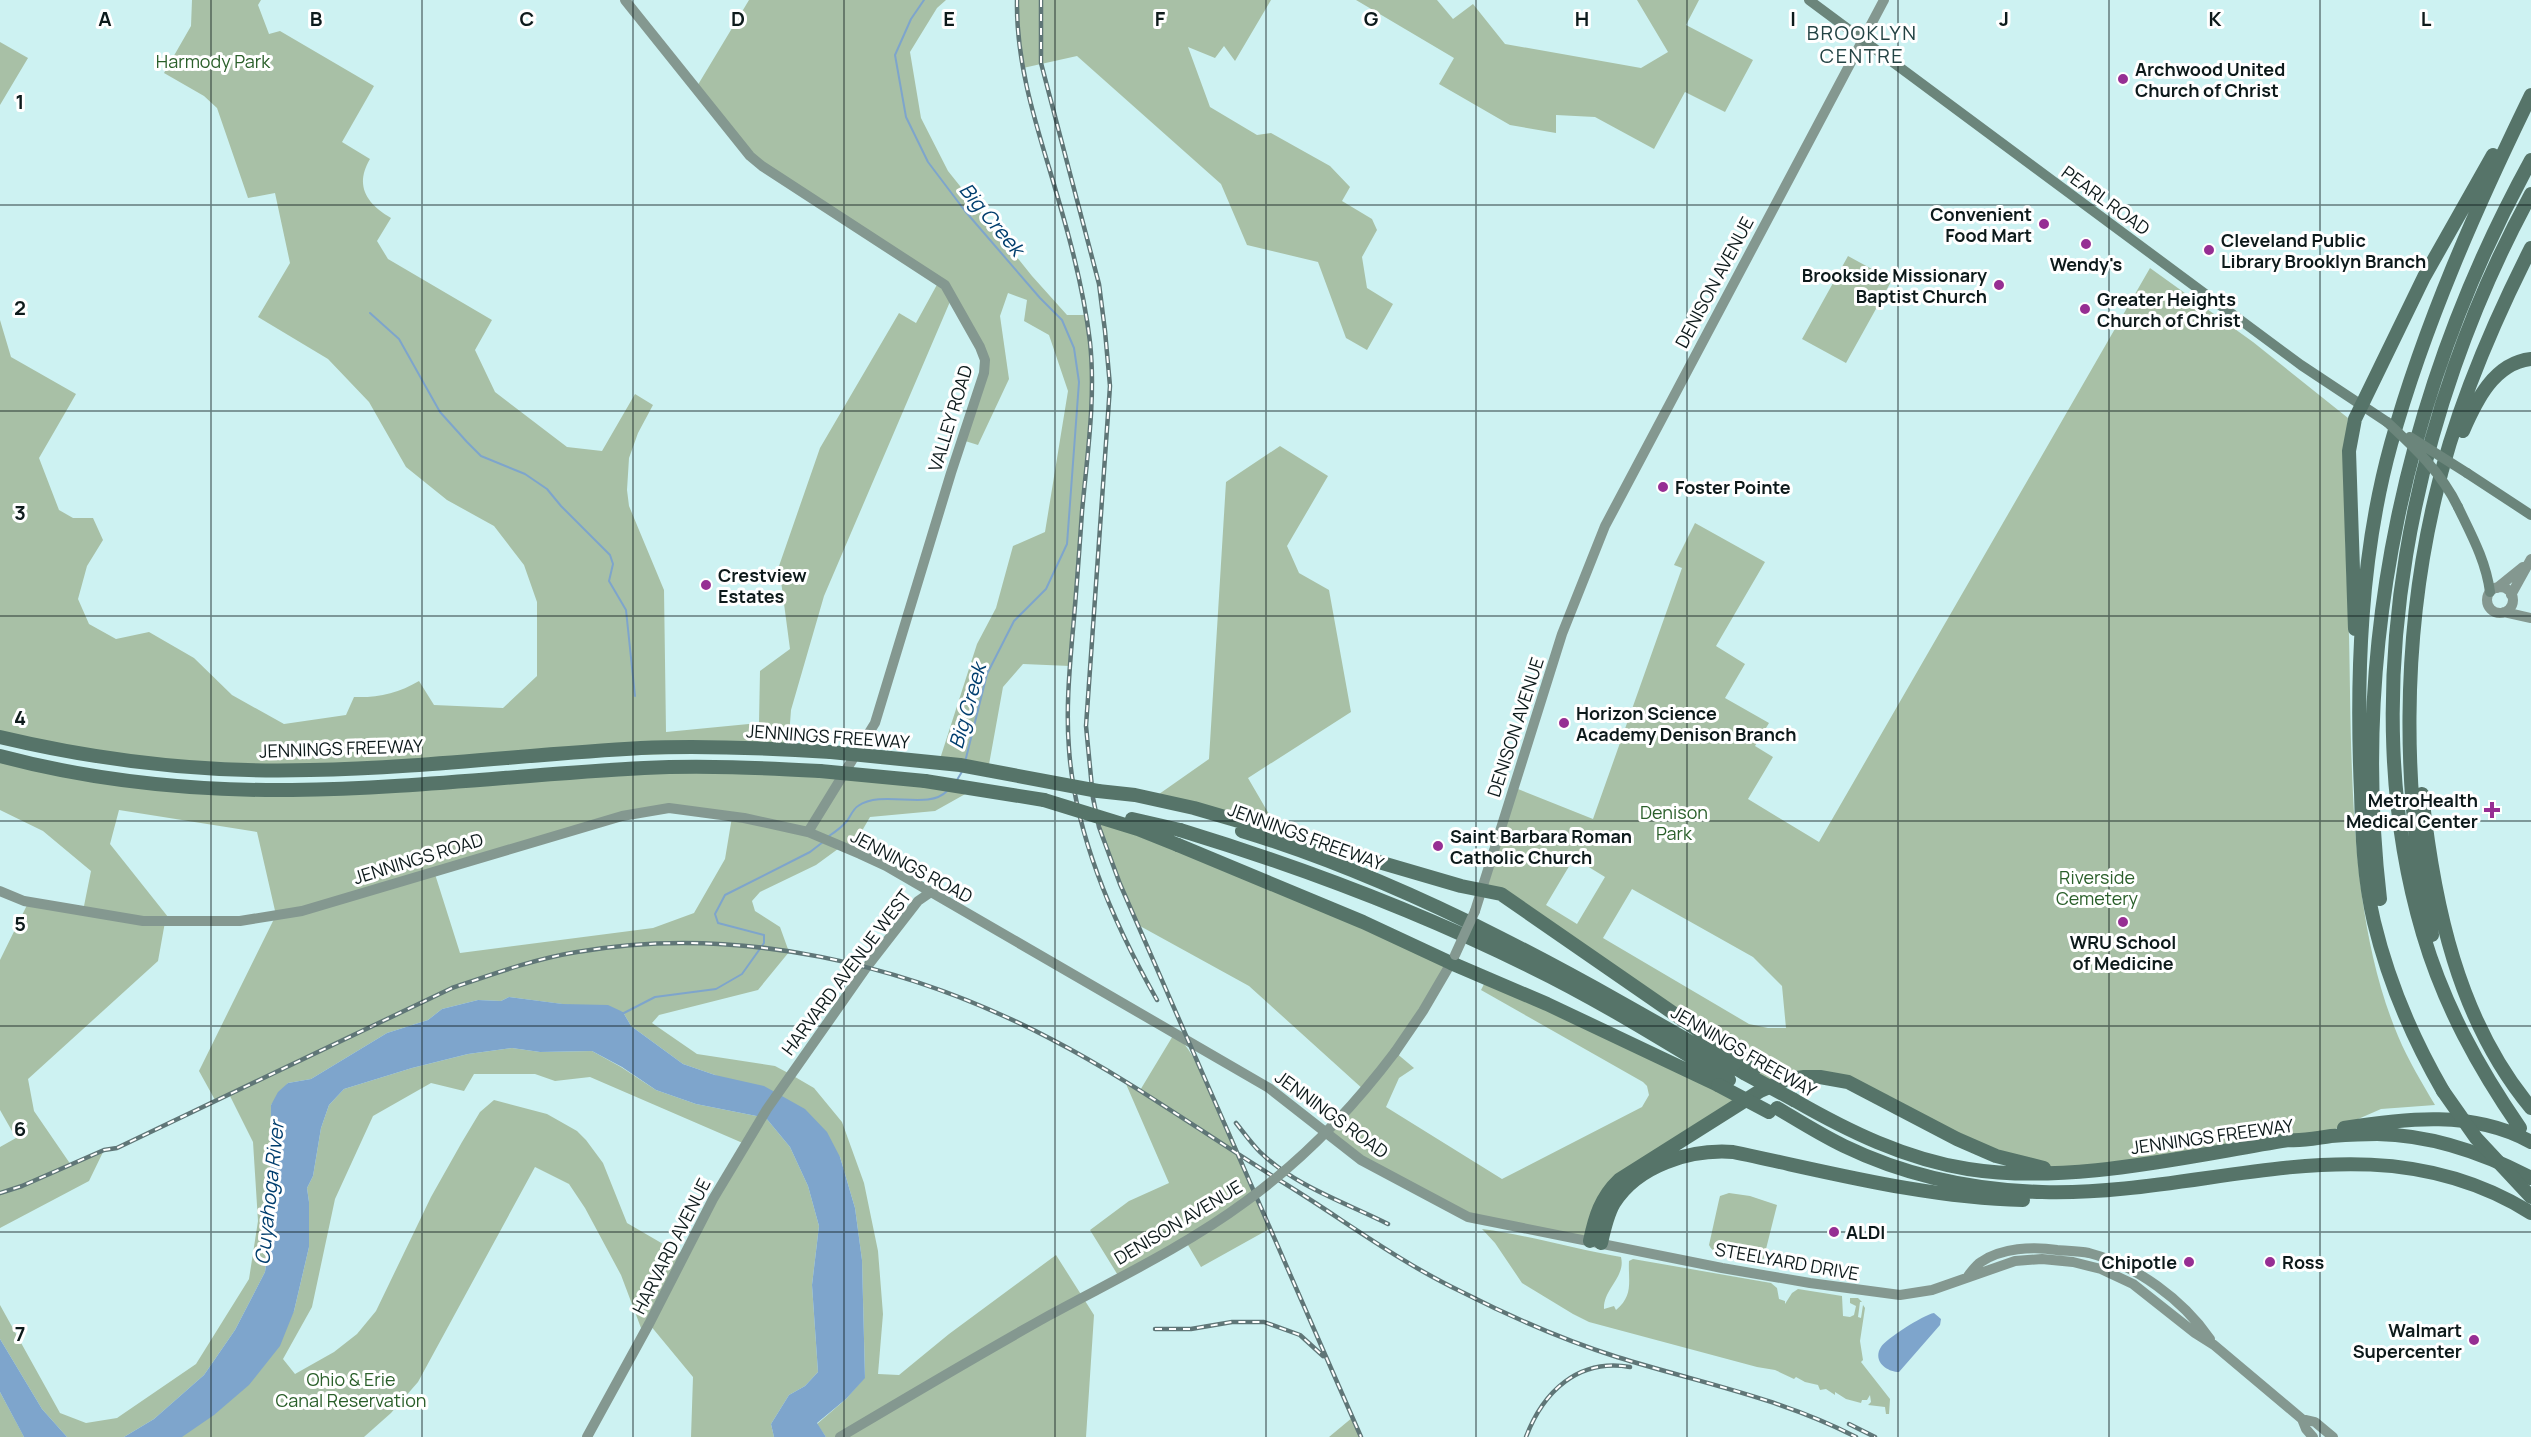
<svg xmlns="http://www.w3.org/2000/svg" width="2531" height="1437" viewBox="0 0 2531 1437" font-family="Manrope,sans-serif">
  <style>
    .green { fill: #a8c0a6; fill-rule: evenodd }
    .water { fill: #7ea5cc }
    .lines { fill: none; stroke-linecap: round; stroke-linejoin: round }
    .stream { stroke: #7ea5cc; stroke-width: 2 }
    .secondary { stroke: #849890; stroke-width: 10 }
    .primary { stroke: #6b857b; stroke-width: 10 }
    .highway { stroke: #567469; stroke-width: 14 }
    .rail-casing { stroke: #5f7677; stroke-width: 4.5 }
    .rail { stroke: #fff; stroke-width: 2; stroke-dasharray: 7; stroke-linecap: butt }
    .secondary-bridge { stroke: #849890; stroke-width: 10 }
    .primary-bridge { stroke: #6b857b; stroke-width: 10 }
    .highway-bridge { stroke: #567469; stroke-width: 14 }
    .grid { fill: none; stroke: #0d1a1b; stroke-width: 1.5; stroke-opacity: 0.55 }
    .poi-dot { fill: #962e93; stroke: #fff; stroke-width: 2 }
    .labels { text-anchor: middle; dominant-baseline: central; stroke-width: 6; stroke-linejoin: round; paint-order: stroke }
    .park-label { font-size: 18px; fill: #2a5f2a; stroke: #fff }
    .poi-label { font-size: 18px; font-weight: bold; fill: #0d1a1b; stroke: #fff; text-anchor: start }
    .street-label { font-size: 18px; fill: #0d1a1b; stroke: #fff }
    .neighbourhood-label { font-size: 20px; letter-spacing: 1.5px; fill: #234344; stroke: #fff }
    .water-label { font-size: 20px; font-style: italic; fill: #003e6e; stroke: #fff }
    .grid-label { font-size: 20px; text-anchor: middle; font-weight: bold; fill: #0d1a1b; stroke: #fff; stroke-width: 6; stroke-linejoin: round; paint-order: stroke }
  </style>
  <rect width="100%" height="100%" fill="#cdf2f2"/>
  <!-- green -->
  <path class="green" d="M 192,0 L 261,0 L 258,5 L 269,34 L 280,31 L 374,86 L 342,142 L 370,159 C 354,186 367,204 391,218 L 377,241 L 388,259 L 492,320 L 475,350 L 495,392 L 567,447 L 602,451 L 635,394 L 653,405 L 638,433 L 629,458 L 627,490 L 629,506 L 664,590 L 666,732 L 759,723 L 760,671 L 790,649 L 779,566 L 820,448 L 899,313 L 916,323 L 939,281 L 760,165 L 696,88 L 749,0 L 946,0 L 937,8 L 910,52 L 921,118 L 948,171 L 1032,276 L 1067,315 L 1085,315 L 1090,344 L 1092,396 L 1070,666 L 1023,664 L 1003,687 L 988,770 L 939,762 L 977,644 L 996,608 L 1013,546 L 1045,532 L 1068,391 L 1049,335 L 1024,321 L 1027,300 L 1008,293 L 1000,316 L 1009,379 L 978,445 L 962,440 L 984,360 L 952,297 L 824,596 L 791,710 L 788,750 L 228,769 L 0,737 L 0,320 L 11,357 L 76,394 L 39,458 L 59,510 L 73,518 L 93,518 L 103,540 L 87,566 L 78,599 L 89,624 L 116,639 L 149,632 L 194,658 L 232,695 L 284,724 L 346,715 L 354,697 C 377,698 399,693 419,681 L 434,705 L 503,708 L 537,676 L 537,602 L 524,565 L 494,526 L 447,500 L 406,467 L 369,402 L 328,359 L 258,317 L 290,263 L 275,193 L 248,198 L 217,108 L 204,96 L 164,73 L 191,26 Z
    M 1017,0 L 1271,0 L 1235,61 L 1224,46 L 1215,58 L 1188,47 L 1210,107 L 1257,135 L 1271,133 L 1330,166 L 1350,187 L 1342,201 L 1372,219 L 1377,230 L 1362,257 L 1367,288 L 1393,304 L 1367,350 L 1346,338 L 1318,262 L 1247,245 L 1221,184 L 1077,56 L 1023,68 L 1019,49 Z
    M 1356,0 L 1437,0 L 1453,19 L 1473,4 L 1505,44 L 1641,68 L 1668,52 L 1637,0 L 1699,0 L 1686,25 L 1753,60 L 1725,112 L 1685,92 L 1654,149 L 1595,117 L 1556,115 L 1556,133 L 1510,125 L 1439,84 L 1454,58 Z
    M 0,42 L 28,58 L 0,105 Z
    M 1848,256 L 1892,280 L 1846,363 L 1802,339 Z
    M 2150,268 L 2253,342 L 2348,418 C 2341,491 2347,563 2349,636 C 2352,764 2348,917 2398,1036 C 2408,1060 2422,1083 2435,1105 L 2381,1109 L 2333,1130 L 2094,1171 L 2029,1165 L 1848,1082 L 1771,1082 L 1483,889 L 1513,787 L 1593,819 L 1682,568 L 1674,565 L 1695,523 L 1765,562 L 1716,646 L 1745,664 L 1725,698 L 1769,723 L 1755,746 L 1773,757 L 1748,799 L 1819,842 ZM 1574,858 L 1605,877 L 1577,924 L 1546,905 ZM 1632,889 L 1753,957 L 1782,986 L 1786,1028 L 1768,1028 L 1749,1024 L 1603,938 Z
    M 1280,446 L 1328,476 L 1287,546 L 1299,573 L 1329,590 L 1351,712 L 1248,778 L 1280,833 L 1152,799 L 1209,759 L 1226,482 Z
    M 0,756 L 37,765 L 258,789 L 693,766 L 976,788 L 935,811 L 870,817 L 851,850 L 842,846 L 816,865 L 760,892 L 752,901 L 755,911 L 780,927 L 789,952 L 758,990 L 659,1015 L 652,1023 L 697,1054 L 775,1066 L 790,1074 L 814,1088 L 842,1122 L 864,1183 L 878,1251 L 883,1314 L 878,1374 L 899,1375 L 949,1334 L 1056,1255 L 1094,1315 L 1086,1437 L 826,1437 L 817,1424 L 846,1399 L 865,1377 L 862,1260 L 855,1208 L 840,1157 L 715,1075 L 683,1064 L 631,1026 L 623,1012 L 509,997 L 501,1001 L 478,1000 L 442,1009 L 428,1020 L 387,1033 L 311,1079 L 288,1083 L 271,1105 L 270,1238 L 265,1272 L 235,1330 L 204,1375 L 154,1419 L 124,1437 L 67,1437 L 42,1409 L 0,1339 L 0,1305 L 60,1413 L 86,1423 L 117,1418 L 196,1364 L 249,1279 L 258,1221 L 253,1142 L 229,1094 L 215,1100 L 199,1071 L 276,915 L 257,832 L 119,810 L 110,844 L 172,922 L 165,922 L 158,961 L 28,1079 L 34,1111 L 71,1165 L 104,1150 L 89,1181 L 0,1228 L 0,1147 L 16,1138 L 0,1110 L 0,960 L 29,901 L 83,911 L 91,871 L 43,831 L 0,810 ZM 669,808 L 732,817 L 725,859 L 694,913 L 653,928 L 460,953 L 434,871 Z
    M 1095,815 L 1451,963 L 1395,1052 L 1414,1068 L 1399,1078 L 1386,1107 L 1502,1179 L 1642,1107 L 1649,1095 L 1647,1086 L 1643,1082 L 1481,990 L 1487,978 L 1745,1100 L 1630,1171 L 1590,1241 L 1468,1217 L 1376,1168 L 1326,1132 L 1364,1090 L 1249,986 L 1140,926 L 1120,884 Z
    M 1174,1034 C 1201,1049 1255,1192 1271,1228 L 1201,1267 L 1185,1240 L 1119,1277 L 1090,1230 L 1129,1201 L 1169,1183 L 1126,1084 L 1139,1092 Z
    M 512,1048 L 540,1052 L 592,1051 L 621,1067 L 656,1090 L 696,1104 L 766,1118 L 790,1147 L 808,1186 L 819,1226 L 812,1285 L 818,1372 L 805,1386 L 789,1395 L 771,1424 L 774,1437 L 691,1437 L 693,1377 L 650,1325 L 646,1330 L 641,1328 L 621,1275 L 585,1208 L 569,1184 L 535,1167 L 418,1382 L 391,1413 L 364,1437 L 178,1437 L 294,1311 L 309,1247 L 309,1202 L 307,1188 L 313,1176 L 321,1128 L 329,1105 L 344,1089 L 412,1068 L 468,1054 ZM 474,1074 L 535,1074 L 555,1081 L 590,1077 L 745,1144 L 682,1255 L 627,1223 L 603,1163 L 586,1140 L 577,1131 L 547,1114 L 494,1100 L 480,1112 L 462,1142 L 431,1197 L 376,1311 L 357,1334 L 334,1352 L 295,1374 L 283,1359 L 312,1307 L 335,1199 L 373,1116 L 431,1083 L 464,1091 Z
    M 1729,1193 L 1750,1196 L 1777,1205 L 1763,1261 C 1748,1259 1716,1260 1709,1245 L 1719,1200 L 1720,1196 Z
    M 1482,1229 C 1529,1235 1574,1249 1621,1257 C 1626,1277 1603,1289 1604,1309 L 1614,1306 L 1616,1310 C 1634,1295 1628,1281 1629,1261 L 1633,1259 L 1771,1283 L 1777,1288 L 1779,1299 L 1785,1301 L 1785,1304 L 1792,1293 L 1798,1289 L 1842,1296 L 1843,1316 L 1850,1317 L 1854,1315 L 1856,1306 L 1850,1303 L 1850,1298 L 1858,1298 L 1862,1302 L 1860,1302 L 1858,1317 L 1861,1318 L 1863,1305 L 1865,1308 L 1860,1341 L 1863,1360 L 1861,1362 L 1890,1399 L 1889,1414 L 1886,1414 L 1885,1407 L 1868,1405 L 1871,1402 L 1870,1395 L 1867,1400 L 1862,1400 L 1861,1403 L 1846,1399 L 1835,1392 L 1835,1395 L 1826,1389 L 1820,1390 L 1818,1385 L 1805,1382 L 1796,1377 L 1794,1379 L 1775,1370 L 1757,1367 L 1589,1322 L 1573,1314 L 1522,1283 L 1495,1243 Z
    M 0,1392 L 22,1433 L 24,1437 L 0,1437 Z
    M 1353,1417 L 1361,1437 L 1329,1437 Z"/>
  <!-- water -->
  <path class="water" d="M 509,997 L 563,1004 L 608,1005 L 623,1012 L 631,1026 L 683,1064 L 715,1075 L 764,1086 L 805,1109 L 827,1132 L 840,1157 L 855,1208 L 862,1260 L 865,1378 L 846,1399 L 817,1423 L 826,1437 L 774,1437 L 771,1424 L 789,1395 L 805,1386 L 818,1372 L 812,1285 L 819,1226 L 808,1186 L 790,1147 L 766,1118 L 696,1104 L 656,1090 L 622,1067 L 592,1051 L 540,1052 L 512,1048 L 468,1054 L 412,1068 L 344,1089 L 329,1105 L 321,1128 L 313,1176 L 307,1188 L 309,1202 L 309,1247 L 294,1311 L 280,1346 L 249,1385 L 214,1415 L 182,1437 L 124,1437 L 154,1419 L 204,1375 L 235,1330 L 265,1272 L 270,1238 L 271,1105 L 278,1092 L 288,1083 L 311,1079 L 387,1033 L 428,1020 L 442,1009 L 478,1000 L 501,1001 Z
    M 1934,1313 L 1941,1319 L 1940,1325 L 1899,1372 C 1887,1372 1872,1361 1881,1347 C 1886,1339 1923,1315 1934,1313 Z
    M 0,1339 L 42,1409 L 67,1437 L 24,1437 L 0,1392 Z"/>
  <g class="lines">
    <!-- stream -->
    <path class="stream" d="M 924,0 L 911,19 L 895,55 L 906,117 L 928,162 L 965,211 L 1040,298 L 1062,320 L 1074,348 L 1079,382 L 1067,544 L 1046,589 L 1014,621 L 987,674 L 965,762
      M 370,313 L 399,339 L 440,412 L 467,442 L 481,456 L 525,474 L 547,489 L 561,506 L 610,555 L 613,564 L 609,581 L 626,610 L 635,696
      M 957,780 L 963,770
      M 829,836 C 835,832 842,827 847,821 C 850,817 853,809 858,806 C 883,789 928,811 947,791
      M 622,1014 L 655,997 L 716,989 L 742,974 L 764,943 L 764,935 L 718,923 L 715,914 L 725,895 L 810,852 L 823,842"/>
    <!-- secondary -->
    <path class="secondary" d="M 625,0 L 750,156 L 762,166 L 945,285 L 980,347 L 985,360 L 984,373 L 951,473 L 875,723 L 808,832
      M2487 600a13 13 0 1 1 26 0a13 13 0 1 1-26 0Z
      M 2497,588 L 2523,567
      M 2511,595 L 2531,559
      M 2504,612 L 2531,618
      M 0,891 L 24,901 L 143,921 L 240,921 L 302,911 L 622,816 L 669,808 L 744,818 L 808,832 L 860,854 L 886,866 L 1269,1088 L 1361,1160 L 1468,1217 L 1722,1268 L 1810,1283 L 1900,1295 L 1932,1290 L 2015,1261 L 2042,1259 L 2073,1262 L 2101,1269 L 2133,1284 L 2195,1333 L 2214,1345 L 2302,1419 L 2315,1422 L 2333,1437
      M 1475,911 L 1562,634 L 1605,526 L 1884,0
      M 1395,1052 L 1423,1011 L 1454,958
      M 1968,1276 C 1972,1271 1976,1265 1981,1262 C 2001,1248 2033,1246 2057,1250 C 2067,1251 2078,1251 2089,1253 C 2136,1265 2183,1300 2210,1339
      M 2302,1419 L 2306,1429 L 2313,1437
      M 587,1437 L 649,1324 L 713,1199 L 767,1109 L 866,968 L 918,901 L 931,892"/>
    <!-- primary -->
    <path class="primary" d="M 1809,0 L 2301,365 L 2387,422
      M 2467,473 L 2531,515
      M 2458,507 C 2471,534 2486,561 2490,592"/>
    <!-- highway -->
    <path class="highway" d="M 2463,431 C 2476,401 2494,363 2531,359
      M 2355,629 L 2349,451 L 2355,419 L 2424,277 L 2493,155
      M 0,737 C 101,761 206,773 310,770 C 421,768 531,754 641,748 C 704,745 768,748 831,752
      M 0,756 C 94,781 194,791 292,790 C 409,789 527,774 644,768 C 703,765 762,768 820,771
      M 925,781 L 1044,800
      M 1098,791 L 1135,795 L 1194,808 L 1461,886 L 1501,894 L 1754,1069
      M 2422,794 C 2434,905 2458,1020 2531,1108
      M 1180,830 C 1301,867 1418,911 1531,967 C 1599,1000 1664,1041 1729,1080
      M 1242,831 C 1421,886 1582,979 1744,1073
      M 1178,845 L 1363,922 L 1451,963 L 1547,1004 L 1718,1085
      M 2380,899 C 2350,643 2407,386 2531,160
      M 2432,935 C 2401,795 2402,638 2435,498 C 2455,411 2491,327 2531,248
      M 2443,1091 C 2413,1039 2388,980 2374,922 C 2364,880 2362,834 2361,792 C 2356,677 2360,556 2391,444 C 2425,323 2476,208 2531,95
      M 1794,1100 C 1848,1131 1905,1159 1968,1169 C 2070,1185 2187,1156 2289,1140 C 2304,1141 2316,1138 2331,1136 C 2346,1135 2362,1134 2377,1134 C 2432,1135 2482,1152 2531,1178
      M 1777,1108 C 1799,1121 1821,1135 1844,1146 C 1906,1176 1973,1190 2042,1192 C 2211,1197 2373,1114 2531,1213
      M 2344,1128 C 2406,1118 2473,1110 2531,1142
      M 2520,1128 C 2478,1067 2444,1005 2423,934 C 2352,694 2413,410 2531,194
      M 1590,1241 C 1595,1217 1601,1197 1619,1180 L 1760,1091 L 1788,1079 L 1804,1077 L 1820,1077 L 1848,1082 L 1957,1139 L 1996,1156 L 2044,1168
      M 1601,1243 C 1604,1229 1607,1215 1614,1203 C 1638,1165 1690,1149 1733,1152 C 1829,1172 1925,1198 2023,1200"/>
    <!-- rail casing -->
    <g class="rail-casing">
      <path id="rail" d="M 1017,0 C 1016,59 1033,115 1050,171 C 1067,228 1083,284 1090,342 C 1096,398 1087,456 1082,512 C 1079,555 1076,598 1072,640 C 1069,676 1066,712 1069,749 C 1075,836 1114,924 1157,1000
        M 1041,0 L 1041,63 L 1099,284 L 1105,331 L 1110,386 L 1086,726 L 1093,798 L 1099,827 L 1120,884 L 1361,1437
        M 1236,1123 C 1244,1133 1251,1143 1260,1152 C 1295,1186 1344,1202 1388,1224
        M 0,1193 L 22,1186 L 104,1150 L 117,1148 L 452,988 C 493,974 534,959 577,952 C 738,924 908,964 1051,1039 C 1130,1080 1203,1133 1279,1180 C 1340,1217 1397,1261 1462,1292 C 1511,1317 1564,1340 1617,1357 C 1697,1382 1781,1398 1856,1437
        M 1155,1329 L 1191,1329 L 1232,1322 L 1264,1322 L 1300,1335 L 1323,1356
        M 1849,1424 L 1875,1437
        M 1526,1437 C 1543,1392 1578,1358 1630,1367"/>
    </g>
    <!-- rail -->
    <use href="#rail" class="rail"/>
    <!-- secondary-bridge -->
    <path class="secondary-bridge" d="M 1455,955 L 1475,911
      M 840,1437 C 909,1396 978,1355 1048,1316 C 1114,1280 1184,1247 1245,1202 C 1303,1160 1352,1109 1395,1052"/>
    <!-- primary-bridge -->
    <path class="primary-bridge" d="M 2387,422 C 2415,448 2441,472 2458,507
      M 2410,437 L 2467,473"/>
    <!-- highway-bridge -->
    <path class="highway-bridge" d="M 831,752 L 960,765 L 1098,791
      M 820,771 L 925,781
      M 1044,800 L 1138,829 L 1178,845
      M 1132,819 L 1180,830
      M 1744,1073 L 1794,1100
      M 1718,1085 L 1769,1112
      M 2443,1091 L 2476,1138 L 2531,1197"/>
  </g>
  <!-- grid -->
  <path class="grid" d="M 211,0 L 211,1437M 422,0 L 422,1437M 633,0 L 633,1437M 844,0 L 844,1437M 1055,0 L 1055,1437M 1266,0 L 1266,1437M 1476,0 L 1476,1437M 1687,0 L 1687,1437M 1898,0 L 1898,1437M 2109,0 L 2109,1437M 2320,0 L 2320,1437M 0,205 L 2531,205M 0,411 L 2531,411M 0,616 L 2531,616M 0,821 L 2531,821M 0,1026 L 2531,1026M 0,1232 L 2531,1232"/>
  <!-- markers -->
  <g class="poi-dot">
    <circle cx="2123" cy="79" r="6"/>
    <circle cx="2044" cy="224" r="6"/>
    <circle cx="2086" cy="244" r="6"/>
    <circle cx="2209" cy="250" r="6"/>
    <circle cx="1999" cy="285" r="6"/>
    <circle cx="2085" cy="309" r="6"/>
    <circle cx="1663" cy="487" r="6"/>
    <circle cx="706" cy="585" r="6"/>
    <circle cx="1564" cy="723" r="6"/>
    <path d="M2489 801h6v6h6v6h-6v6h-6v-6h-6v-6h6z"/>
    <circle cx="1438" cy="846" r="6"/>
    <circle cx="2123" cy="922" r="6"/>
    <circle cx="1834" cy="1232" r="6"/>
    <circle cx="2189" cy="1262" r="6"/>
    <circle cx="2270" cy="1262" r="6"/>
    <circle cx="2474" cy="1340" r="6"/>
  </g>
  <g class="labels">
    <!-- park labels -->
    <g class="park-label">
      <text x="213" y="61">Harmody Park</text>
      <text x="1674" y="812">Denison<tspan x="1674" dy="21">Park</tspan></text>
      <text x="2097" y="877">Riverside<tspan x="2097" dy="21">Cemetery</tspan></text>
      <text x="351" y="1379">Ohio &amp; Erie<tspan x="351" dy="21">Canal Reservation</tspan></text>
    </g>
    <!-- poi labels -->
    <g class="poi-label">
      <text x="2135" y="69">Archwood United<tspan x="2135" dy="21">Church of Christ</tspan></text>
      <text x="2032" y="214" text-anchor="end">Convenient<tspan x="2032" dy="21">Food Mart</tspan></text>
      <text x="2221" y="240">Cleveland Public<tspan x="2221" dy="21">Library Brooklyn Branch</tspan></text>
      <text x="2086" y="264" text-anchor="middle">Wendy's</text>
      <text x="1987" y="275" text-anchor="end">Brookside Missionary<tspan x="1987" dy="21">Baptist Church</tspan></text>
      <text x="2097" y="299">Greater Heights<tspan x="2097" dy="21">Church of Christ</tspan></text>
      <text x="1675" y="487">Foster Pointe</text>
      <text x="718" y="575">Crestview<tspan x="718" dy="21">Estates</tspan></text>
      <text x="1576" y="713">Horizon Science<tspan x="1576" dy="21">Academy Denison Branch</tspan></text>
      <text x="2478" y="800" text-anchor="end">MetroHealth<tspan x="2478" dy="21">Medical Center</tspan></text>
      <text x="1450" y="836">Saint Barbara Roman<tspan x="1450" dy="21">Catholic Church</tspan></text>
      <text x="2123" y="942" text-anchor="middle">WRU School<tspan x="2123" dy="21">of Medicine</tspan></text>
      <text x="1846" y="1232">ALDI</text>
      <text x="2177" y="1262" text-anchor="end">Chipotle</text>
      <text x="2282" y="1262">Ross</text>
      <text x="2462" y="1330" text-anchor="end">Walmart<tspan x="2462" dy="21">Supercenter</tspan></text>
    </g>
    <!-- street labels -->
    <g class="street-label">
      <text transform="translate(2106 200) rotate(36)">PEARL ROAD</text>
      <text transform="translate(1714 282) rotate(-62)">DENISON AVENUE</text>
      <text transform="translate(950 418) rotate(-73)">VALLEY ROAD</text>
      <text transform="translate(1515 727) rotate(-72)">DENISON AVENUE</text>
      <text transform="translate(828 736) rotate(4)">JENNINGS FREEWAY</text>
      <text transform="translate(341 748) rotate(-2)">JENNINGS FREEWAY</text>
      <text transform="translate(1306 836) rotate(20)">JENNINGS FREEWAY</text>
      <text transform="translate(418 858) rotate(-17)">JENNINGS ROAD</text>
      <text transform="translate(912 866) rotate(28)">JENNINGS ROAD</text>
      <text transform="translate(846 972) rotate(-53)">HARVARD AVENUE WEST</text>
      <text transform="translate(1744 1051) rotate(30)">JENNINGS FREEWAY</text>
      <text transform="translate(1332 1114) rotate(36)">JENNINGS ROAD</text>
      <text transform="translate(2212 1136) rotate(-8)">JENNINGS FREEWAY</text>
      <text transform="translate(1178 1222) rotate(-31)">DENISON AVENUE</text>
      <text transform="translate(671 1246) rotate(-63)">HARVARD AVENUE</text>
      <text transform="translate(1787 1261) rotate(10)">STEELYARD DRIVE</text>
    </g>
    <!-- neighbourhood labels -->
    <g class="neighbourhood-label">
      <text x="1862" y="32">BROOKLYN<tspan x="1862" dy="23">CENTRE</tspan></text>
    </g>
    <!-- water labels -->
    <g class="water-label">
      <text transform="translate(992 219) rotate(50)">Big Creek</text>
      <text transform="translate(967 706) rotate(-74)">Big Creek</text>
      <text transform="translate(269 1193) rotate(-84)">Cuyahoga River</text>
    </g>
  </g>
  <g class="grid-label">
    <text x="105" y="26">A</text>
    <text x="316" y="26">B</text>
    <text x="527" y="26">C</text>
    <text x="738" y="26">D</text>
    <text x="949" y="26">E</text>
    <text x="1160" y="26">F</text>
    <text x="1371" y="26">G</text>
    <text x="1582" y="26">H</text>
    <text x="1793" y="26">I</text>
    <text x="2004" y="26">J</text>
    <text x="2215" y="26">K</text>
    <text x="2426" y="26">L</text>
    <text x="20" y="109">1</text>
    <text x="20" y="315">2</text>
    <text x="20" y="520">3</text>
    <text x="20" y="725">4</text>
    <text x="20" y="931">5</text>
    <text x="20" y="1136">6</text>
    <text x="20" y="1341">7</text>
  </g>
</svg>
